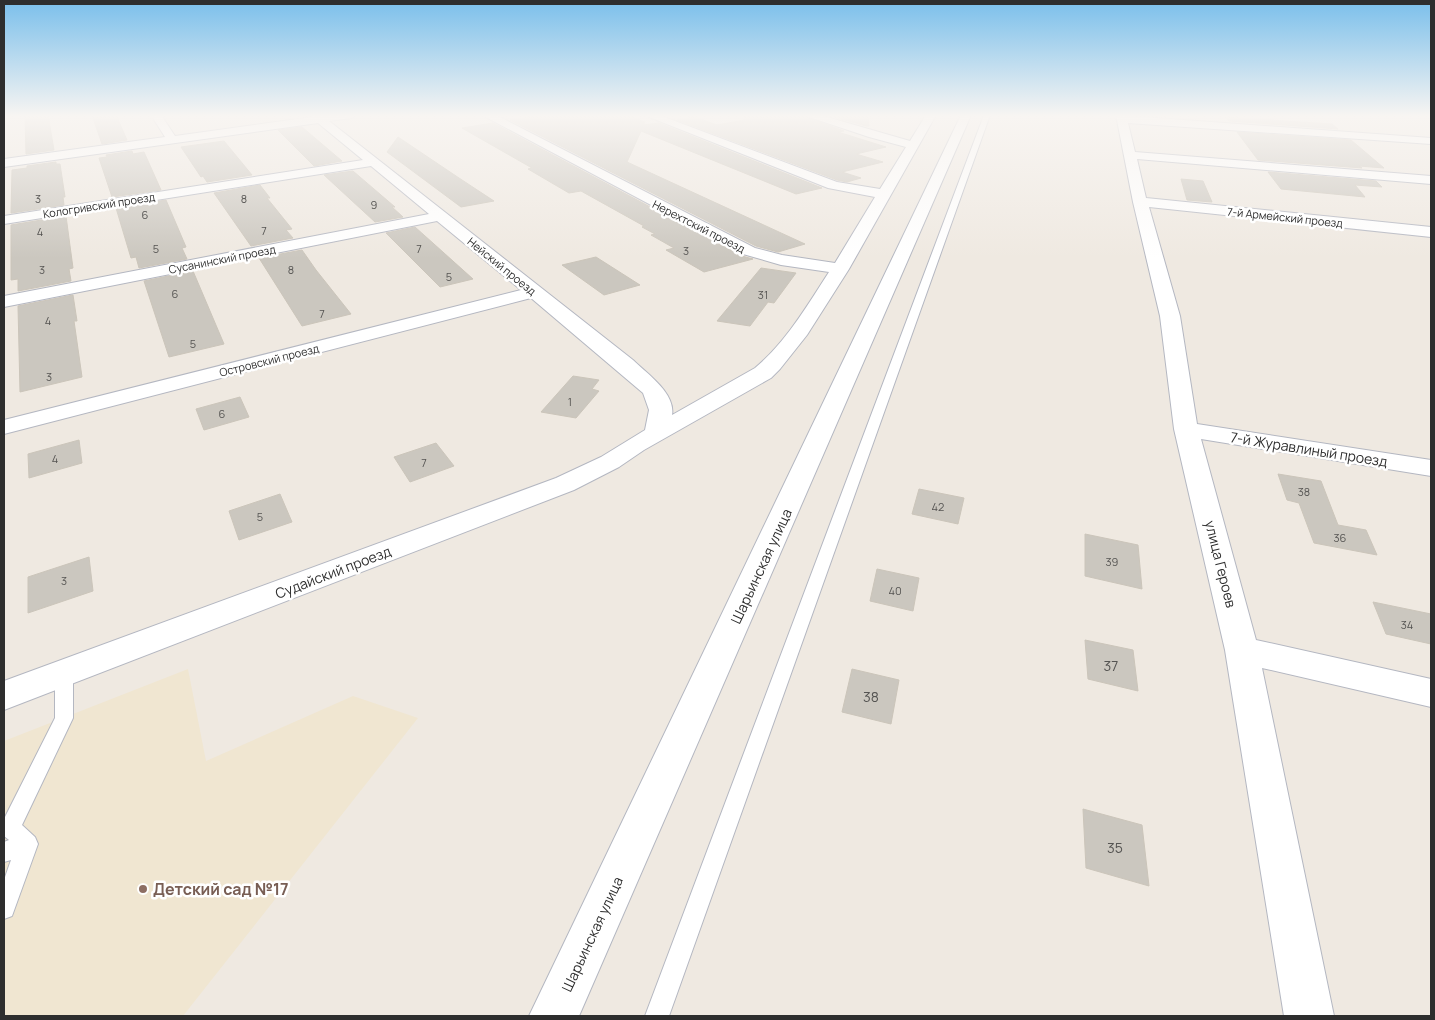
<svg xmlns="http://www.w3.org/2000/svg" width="1435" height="1020" viewBox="0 0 1435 1020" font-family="Manrope,sans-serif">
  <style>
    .education { fill: #f0e6d1 }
    .building { fill: #cbc7bf; stroke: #cbc5ba }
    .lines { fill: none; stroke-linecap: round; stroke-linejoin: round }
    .lane-casing { stroke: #b4b7c1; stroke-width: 2 }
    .street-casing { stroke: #b4b7c1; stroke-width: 2 }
    .lane { fill: #fff; fill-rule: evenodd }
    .street { fill: #fff; fill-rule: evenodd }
    .education-dot { fill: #8d6e63; stroke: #fff; stroke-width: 2 }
    .labels { text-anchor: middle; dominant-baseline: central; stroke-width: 5; stroke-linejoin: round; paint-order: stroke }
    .number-label { font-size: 11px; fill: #555452 }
    .far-street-label { font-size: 11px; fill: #2e2e2e; stroke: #fff }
    .street-label { font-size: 14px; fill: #2e2e2e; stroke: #fff }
    .near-number-label { font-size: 14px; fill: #555452 }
    .near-education-label { font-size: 16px; font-weight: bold; fill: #785e54; stroke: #fff; text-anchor: start }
  </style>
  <rect width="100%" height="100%" fill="#efe9e1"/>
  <!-- education -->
  <path class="education" d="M 188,669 L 206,761 L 353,696 L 418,718 L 183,1016 L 4,1016 L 4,741 Z"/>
  <!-- building -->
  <path class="building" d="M 25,115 L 48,115 L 54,150 L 26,154 Z
    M 116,115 L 127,140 L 102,144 L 93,118 Z
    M 543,115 L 626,115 L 645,122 L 643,125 L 659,123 L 822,188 L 796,194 L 641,131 L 627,162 L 805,244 L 778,252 L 756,246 L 510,120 Z
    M 744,115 L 801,115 L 844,131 L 838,132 L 886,147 L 856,154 L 883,162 L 842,172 L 861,178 L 847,182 L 837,180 L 677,120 L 694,117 L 717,125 L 744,120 Z
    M 828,115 L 868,115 L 869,126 L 866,126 Z
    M 1225,117 L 1332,124 L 1338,129 L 1229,121 Z
    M 493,123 L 742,256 L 753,259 L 704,272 L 666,250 L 674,248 L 651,235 L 655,234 L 642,227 L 644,226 L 581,191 L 569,193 L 528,169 L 532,168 L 462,128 Z
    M 302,127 L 342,161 L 314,166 L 278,130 Z
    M 1237,132 L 1351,140 L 1384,168 L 1359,166 L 1362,168 L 1258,160 Z
    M 398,137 L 459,178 L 494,201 L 461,207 L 387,152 Z
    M 224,141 L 252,175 L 207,182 L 203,176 L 201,177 L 181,147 Z
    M 132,151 L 133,154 L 144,152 L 161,190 L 112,197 L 99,158 L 107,157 L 106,155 Z
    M 56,162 L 56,164 L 60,164 L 65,197 L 63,197 L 64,205 L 11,213 L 12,170 L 27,168 L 27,166 Z
    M 353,171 L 395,207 L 392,207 L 403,217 L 375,222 L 324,175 Z
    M 1268,172 L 1376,181 L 1382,187 L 1355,185 L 1365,197 L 1281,189 Z
    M 1181,179 L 1203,181 L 1212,202 L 1187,200 Z
    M 260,185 L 270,198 L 267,198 L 292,229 L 286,230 L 293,238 L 251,246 L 214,193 Z
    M 166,200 L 186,247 L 182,248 L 187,259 L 139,268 L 136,257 L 131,258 L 116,208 Z
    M 66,216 L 73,268 L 69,269 L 71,281 L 18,291 L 18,279 L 11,280 L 11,225 Z
    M 415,227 L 434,244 L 473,279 L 440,287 L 386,233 Z
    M 302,250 L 316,270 L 351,314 L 302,326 L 259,258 Z
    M 596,257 L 640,285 L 604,295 L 562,265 Z
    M 761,268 L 796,273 L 774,303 L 768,302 L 750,326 L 717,321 Z
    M 193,271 L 224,344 L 169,357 L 144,281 Z
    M 73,295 L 77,321 L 74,321 L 82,377 L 20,392 L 18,306 Z
    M 573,376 L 599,380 L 592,389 L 599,391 L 576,418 L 541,412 Z
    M 240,397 L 249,417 L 204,430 L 196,409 Z
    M 79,440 L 82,463 L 29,478 L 28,454 Z
    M 436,443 L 454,466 L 410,482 L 394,457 Z
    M 1278,474 L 1321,481 L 1338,525 L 1366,530 L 1377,555 L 1314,543 L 1299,503 L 1287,500 Z
    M 919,489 L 964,498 L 958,524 L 912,514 Z
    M 280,494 L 292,522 L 239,540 L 229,511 Z
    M 1085,534 L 1138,545 L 1142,589 L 1085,576 Z
    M 89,557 L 93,591 L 28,613 L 28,577 Z
    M 877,569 L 919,578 L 913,611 L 870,601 Z
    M 1373,602 L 1431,614 L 1431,644 L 1386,634 Z
    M 1085,640 L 1133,650 L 1138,691 L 1088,679 Z
    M 852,669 L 899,680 L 891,724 L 842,712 Z
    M 1083,809 L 1142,825 L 1149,886 L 1086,868 Z"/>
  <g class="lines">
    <!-- lane casing -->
    <g class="lane-casing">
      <path id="lane" d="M 984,115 L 990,115 L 669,1016 L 645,1016 Z
        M 64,666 L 70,668 L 73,673 L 73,718 L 22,825 L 35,837 L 38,844 L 12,916 L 4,919 L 4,880 L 11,860 L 4,862 L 4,842 L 9,840 L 4,836 L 4,819 L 55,718 L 55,673 L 58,668 Z"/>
    </g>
    <!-- street casing -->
    <g class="street-casing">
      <path id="street" d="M 151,115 L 161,115 L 175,136 L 312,117 L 310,115 L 357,115 L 352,118 L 329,121 L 633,360 C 646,373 676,393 672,415 L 755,368 C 786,342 807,306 829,272 L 781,265 L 743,254 L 482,115 L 496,115 L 755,248 L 782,255 L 835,263 L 875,197 L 828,188 L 644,115 L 659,115 L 837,182 L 880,189 L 906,147 L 869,137 L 803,115 L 820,115 L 910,141 L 926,115 L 936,115 L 849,269 L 807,335 L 780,369 L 771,378 L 644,450 L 619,467 L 574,490 L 4,710 L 4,681 L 556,478 L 601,457 L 645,430 L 649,410 L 643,393 L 531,298 L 4,434 L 4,420 L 521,290 L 437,221 L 4,307 L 4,296 L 429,214 L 371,166 L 4,224 L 4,216 L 363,160 L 318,123 L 4,167 L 4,159 L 165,137 Z
        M 961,115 L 971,115 L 579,1016 L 529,1016 Z
        M 1116,115 L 1431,138 L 1431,144 L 1128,123 L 1135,152 L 1431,176 L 1431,184 L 1137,159 L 1146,198 L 1431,227 L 1431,237 L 1149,207 L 1180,316 L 1197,424 L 1431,460 L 1431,476 L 1201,439 L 1256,640 L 1431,679 L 1431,707 L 1262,668 L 1334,1016 L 1284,1016 L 1225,650 L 1174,429 L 1160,316 L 1133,202 Z"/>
    </g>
    <!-- lane -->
    <use href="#lane" class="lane"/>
    <!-- street -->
    <use href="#street" class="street"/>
  </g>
  <!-- sky -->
  <linearGradient id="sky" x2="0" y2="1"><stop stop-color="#7abfeb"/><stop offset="0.45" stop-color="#f8f5f2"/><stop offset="1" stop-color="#f8f5f2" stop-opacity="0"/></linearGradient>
  <rect width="1435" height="258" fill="url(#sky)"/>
  <!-- markers -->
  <circle class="education-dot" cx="143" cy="889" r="5"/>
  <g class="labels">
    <!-- number labels -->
    <g class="number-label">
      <text x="38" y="198">3</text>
      <text x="244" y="198">8</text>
      <text x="374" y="204">9</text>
      <text x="145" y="214">6</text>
      <text x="264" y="230">7</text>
      <text x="40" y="231">4</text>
      <text x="156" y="248">5</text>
      <text x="419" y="248">7</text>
      <text x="686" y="250">3</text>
      <text x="42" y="269">3</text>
      <text x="291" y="269">8</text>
      <text x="449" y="276">5</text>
      <text x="175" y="293">6</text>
      <text x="763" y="294">31</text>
      <text x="322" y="313">7</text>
      <text x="48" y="320">4</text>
      <text x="193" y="343">5</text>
      <text x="49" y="376">3</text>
      <text x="570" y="401">1</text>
      <text x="222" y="413">6</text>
      <text x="55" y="458">4</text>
      <text x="424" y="462">7</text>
      <text x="1304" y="491">38</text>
      <text x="938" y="506">42</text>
      <text x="260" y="516">5</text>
      <text x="1340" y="537">36</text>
      <text x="1112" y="561">39</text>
      <text x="64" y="580">3</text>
      <text x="895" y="590">40</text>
      <text x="1407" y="624">34</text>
    </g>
    <!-- far-street labels -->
    <g class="far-street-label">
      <text transform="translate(99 205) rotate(-9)">Кологривский проезд</text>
      <text transform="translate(1285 217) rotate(6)">7-й Армейский проезд</text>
      <text transform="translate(699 226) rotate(27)">Нерехтский проезд</text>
      <text transform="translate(222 259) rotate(-11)">Сусанинский проезд</text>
      <text transform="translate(502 266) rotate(39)">Нейский проезд</text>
      <text transform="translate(269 360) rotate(-14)">Островский проезд</text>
    </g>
    <!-- street labels -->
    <g class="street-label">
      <text transform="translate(1309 449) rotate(9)">7-й Журавлиный проезд</text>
      <text transform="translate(1221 564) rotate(76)">улица Героев</text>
      <text transform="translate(761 566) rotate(-65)">Шарьинская улица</text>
      <text transform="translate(333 572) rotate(-21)">Судайский проезд</text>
      <text transform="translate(592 934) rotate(-65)">Шарьинская улица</text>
    </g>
    <!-- near-number labels -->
    <g class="near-number-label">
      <text x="1111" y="665">37</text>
      <text x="871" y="696">38</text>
      <text x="1115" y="847">35</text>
    </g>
    <!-- near-education labels -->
    <g class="near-education-label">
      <text x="153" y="889">Детский сад №17</text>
    </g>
  </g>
  <!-- border -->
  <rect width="1435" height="1020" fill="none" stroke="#2e2e2e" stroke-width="10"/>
</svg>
